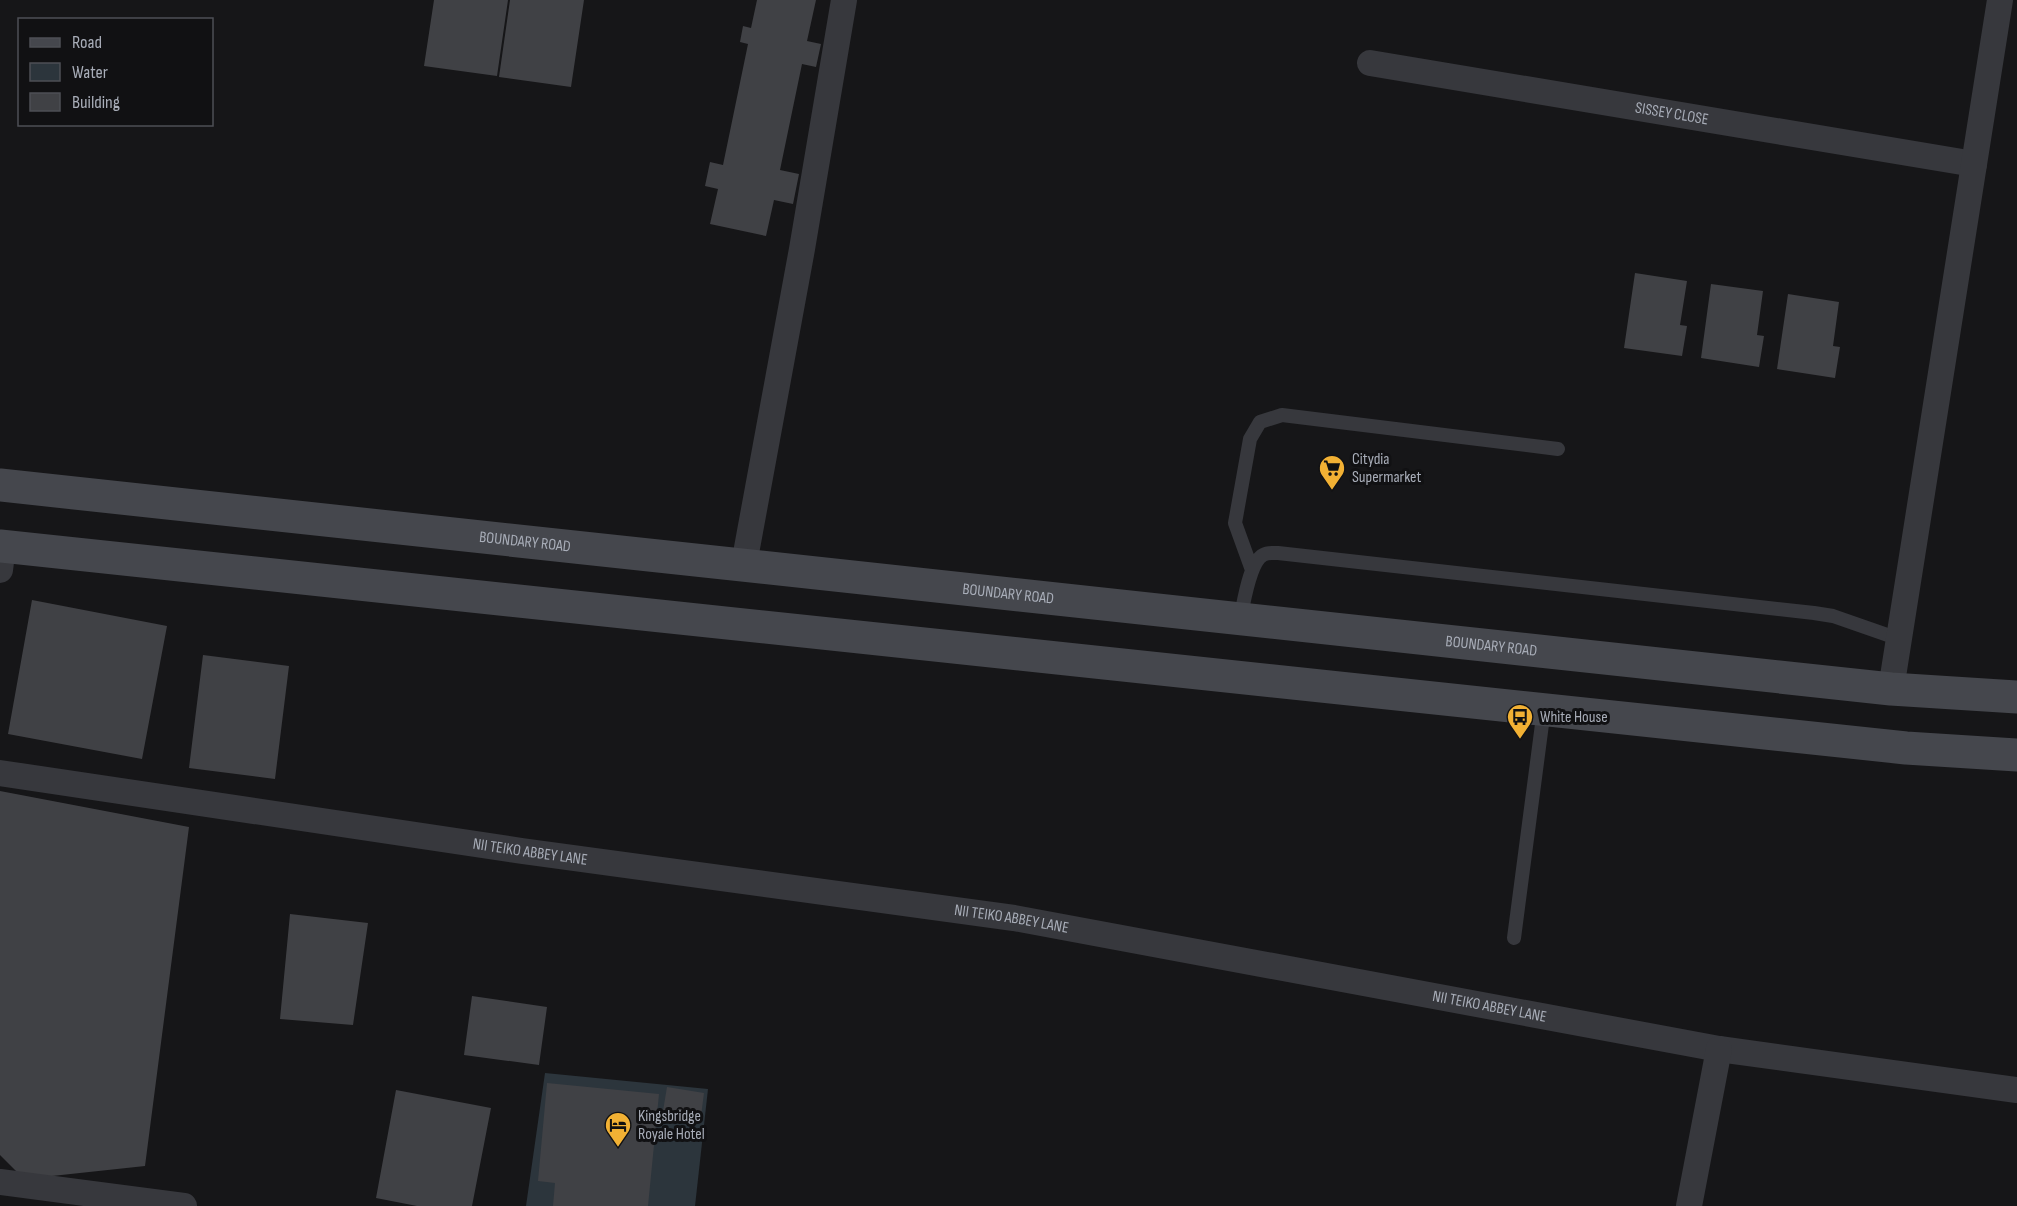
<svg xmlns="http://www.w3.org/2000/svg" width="2017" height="1206" viewBox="0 0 2017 1206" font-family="'Sofia Sans Condensed',sans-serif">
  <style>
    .water { fill: #2c353c }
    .building { fill: #404145 }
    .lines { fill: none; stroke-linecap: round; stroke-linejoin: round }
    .service { stroke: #37383d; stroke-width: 14 }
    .minor { stroke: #37383d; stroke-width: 26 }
    .secondary { stroke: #45474d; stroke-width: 33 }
    .labels { text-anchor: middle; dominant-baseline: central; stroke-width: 6; stroke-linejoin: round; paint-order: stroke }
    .street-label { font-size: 16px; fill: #a8adb8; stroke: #111113 }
    .poi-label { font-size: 16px; fill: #a8adb8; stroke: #111113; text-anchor: start }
  </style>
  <rect width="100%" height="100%" fill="#161618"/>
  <!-- water -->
  <path class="water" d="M 545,1073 L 708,1089 L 695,1206 L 526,1206 Z"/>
  <!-- building -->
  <path class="building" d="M 434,0 L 508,0 L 497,76 L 424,66 Z
    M 510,0 L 584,0 L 571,87 L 499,77 Z
    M 757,0 L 816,0 L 807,41 L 821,44 L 816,67 L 802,64 L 780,170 L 799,174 L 793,204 L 774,200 L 766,236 L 710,224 L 718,189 L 705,186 L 710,162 L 723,165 L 748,44 L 740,42 L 743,26 L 751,28 Z
    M 1635,273 L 1687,281 L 1680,325 L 1687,326 L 1682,356 L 1624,348 Z
    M 1711,284 L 1763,291 L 1757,335 L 1764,336 L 1759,367 L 1701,358 Z
    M 1788,294 L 1839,302 L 1833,346 L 1840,347 L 1835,378 L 1777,369 Z
    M 32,600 L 167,626 L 142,759 L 8,734 Z
    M 203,655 L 289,666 L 275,779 L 189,768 Z
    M 0,791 L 189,827 L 145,1166 L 24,1179 L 0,1155 Z
    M 290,914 L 368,923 L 353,1025 L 280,1019 Z
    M 472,996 L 547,1007 L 539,1065 L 464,1055 Z
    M 547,1083 L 659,1094 L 648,1206 L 553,1206 L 555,1183 L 538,1181 Z
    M 667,1087 L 704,1093 L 701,1116 L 663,1111 Z
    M 396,1090 L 491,1108 L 472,1206 L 417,1206 L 376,1198 Z"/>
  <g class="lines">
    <!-- service -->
    <path class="service" d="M 1252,570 L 1235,523 L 1250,439 L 1260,422 L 1282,415 L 1558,449
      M 1240,619 C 1244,603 1249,563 1263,555 C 1268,552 1273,553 1278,553 L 1814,613 L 1833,616 L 1899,639
      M 1514,938 L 1544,709"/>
    <!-- minor -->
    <g class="minor">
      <path id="s1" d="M 1370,63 L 1974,164"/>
      <path d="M 744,564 L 802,249 L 844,0"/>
      <path d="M 0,570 L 3,546"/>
      <path d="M 1891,689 L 2000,0"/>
      <path id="s2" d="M 0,773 L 522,851 L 1014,918 L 1719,1049 L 2017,1090"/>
      <path d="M 0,1182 L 184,1206"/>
      <path d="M 1689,1206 L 1719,1049"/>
    </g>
    <!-- secondary -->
    <g class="secondary">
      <path id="s3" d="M 0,485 L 1891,689 L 2017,697"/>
      <path d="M 0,546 L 1906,748 L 2017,755"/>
    </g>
  </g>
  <!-- icons -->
  <defs>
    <g id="supermarket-pin" transform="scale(1.35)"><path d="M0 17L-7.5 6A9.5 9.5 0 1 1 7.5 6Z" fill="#f2b134" stroke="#111113"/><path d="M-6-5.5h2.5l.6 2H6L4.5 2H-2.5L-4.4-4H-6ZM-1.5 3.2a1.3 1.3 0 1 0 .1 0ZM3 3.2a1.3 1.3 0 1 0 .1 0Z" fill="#111"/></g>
    <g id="bus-pin" transform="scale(1.35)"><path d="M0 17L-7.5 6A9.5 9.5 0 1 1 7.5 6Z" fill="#f2b134" stroke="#111113"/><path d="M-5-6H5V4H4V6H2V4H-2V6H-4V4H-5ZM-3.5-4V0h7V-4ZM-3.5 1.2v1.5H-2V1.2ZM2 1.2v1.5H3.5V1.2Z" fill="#111"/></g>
    <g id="hotel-pin" transform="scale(1.35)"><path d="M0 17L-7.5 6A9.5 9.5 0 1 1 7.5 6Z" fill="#f2b134" stroke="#111113"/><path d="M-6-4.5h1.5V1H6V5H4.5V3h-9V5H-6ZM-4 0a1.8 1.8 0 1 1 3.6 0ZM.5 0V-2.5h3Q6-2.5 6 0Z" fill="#111"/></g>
  </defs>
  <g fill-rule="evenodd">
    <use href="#supermarket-pin" x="1332" y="468"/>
    <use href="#bus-pin" x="1520" y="717"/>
    <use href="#hotel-pin" x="618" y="1125"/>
  </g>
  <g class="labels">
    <!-- street labels -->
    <g class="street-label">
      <text stroke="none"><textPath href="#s1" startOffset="306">SISSEY CLOSE</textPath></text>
      <text stroke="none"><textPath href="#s3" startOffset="528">BOUNDARY ROAD</textPath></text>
      <text stroke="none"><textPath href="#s3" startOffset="1014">BOUNDARY ROAD</textPath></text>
      <text stroke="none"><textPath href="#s3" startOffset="1500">BOUNDARY ROAD</textPath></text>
      <text stroke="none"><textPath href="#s2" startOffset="536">NII TEIKO ABBEY LANE</textPath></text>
      <text stroke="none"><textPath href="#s2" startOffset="1022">NII TEIKO ABBEY LANE</textPath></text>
      <text stroke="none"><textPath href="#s2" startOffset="1508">NII TEIKO ABBEY LANE</textPath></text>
    </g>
    <!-- poi labels -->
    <g class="poi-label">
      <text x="1352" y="459">Citydia<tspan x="1352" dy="18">Supermarket</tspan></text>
      <text x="1540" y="717">White House</text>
      <text x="638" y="1116">Kingsbridge<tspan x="638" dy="18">Royale Hotel</tspan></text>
    </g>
  </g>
  <!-- legend -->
  <rect x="18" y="18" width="195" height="108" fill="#111113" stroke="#4d4f55" stroke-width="1.5"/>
  <rect x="30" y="38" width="30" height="9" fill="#45474d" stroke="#4d4f55" stroke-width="1.5"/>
  <text x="72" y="48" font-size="18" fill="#a8adb8">Road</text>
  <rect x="30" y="63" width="30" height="18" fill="#2c353c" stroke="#4d4f55" stroke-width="1.5"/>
  <text x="72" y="78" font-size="18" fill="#a8adb8">Water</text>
  <rect x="30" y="93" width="30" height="18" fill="#404145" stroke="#4d4f55" stroke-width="1.5"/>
  <text x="72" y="108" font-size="18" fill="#a8adb8">Building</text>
</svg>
